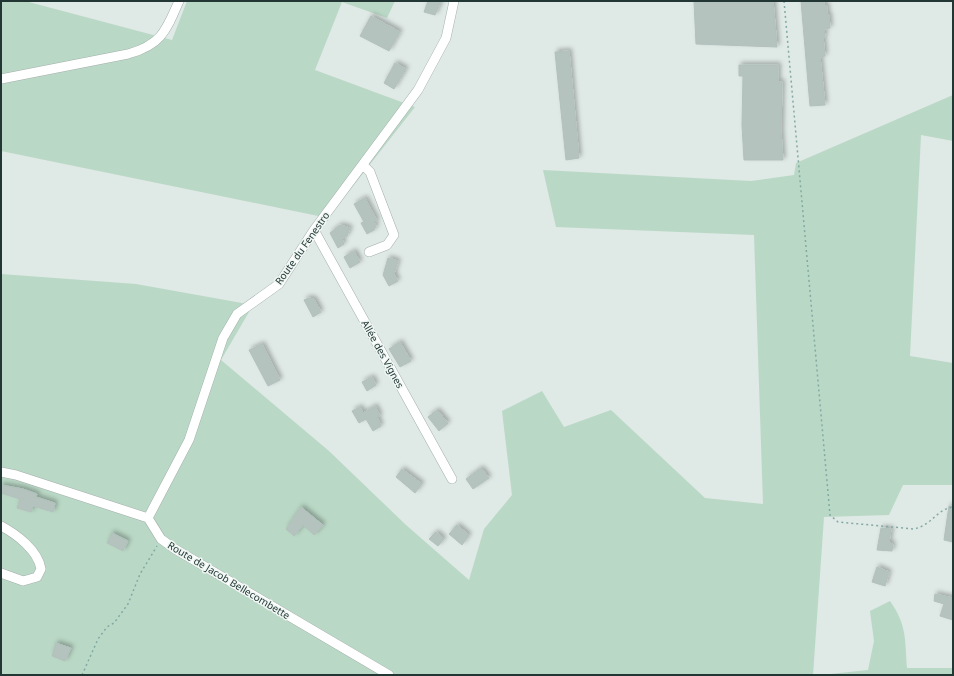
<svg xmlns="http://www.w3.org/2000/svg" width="954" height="676" viewBox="0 0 954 676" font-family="'Noto Sans',sans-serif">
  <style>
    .green { fill: #bad8c6 }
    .building { fill: #b5c3bf; stroke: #b2c1bd; filter: url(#shadow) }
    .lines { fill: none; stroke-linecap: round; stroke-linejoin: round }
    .minor-casing { stroke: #a3b0ad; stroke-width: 10 }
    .path { stroke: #83a9a3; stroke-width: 1.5; stroke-dasharray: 2 3; stroke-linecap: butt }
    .minor { stroke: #fff; stroke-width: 9 }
    .labels { text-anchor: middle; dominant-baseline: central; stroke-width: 3; stroke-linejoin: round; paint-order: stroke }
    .street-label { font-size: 10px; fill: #223734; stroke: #eff6f3 }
  </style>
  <defs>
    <filter id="shadow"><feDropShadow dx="2.5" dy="-2.5" stdDeviation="2" flood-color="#0004"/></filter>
  </defs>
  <rect width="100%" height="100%" fill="#dfe9e6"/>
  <!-- green -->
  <path class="green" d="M 1,1 L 25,1 L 172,40 L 187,1 L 395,1 L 387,18 L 342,2 L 315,70 L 415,107 L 328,218 L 1,151 Z
    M 953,95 L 953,141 L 921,135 L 910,356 L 953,363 L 953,485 L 903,485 L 889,515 L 824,517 L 813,675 L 1,675 L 1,274 L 136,284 L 253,305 L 221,360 L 329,451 L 406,525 L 469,580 L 484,529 L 512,495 L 502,411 L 542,391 L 564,427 L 611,410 L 705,498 L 763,504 L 754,235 L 556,227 L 543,170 L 751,181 L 794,175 L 796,163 Z
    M 890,601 C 907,625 905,640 907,668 L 953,668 L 953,675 L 821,675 L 868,670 L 874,641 L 870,611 Z"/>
  <!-- building -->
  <path class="building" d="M 428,1 L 441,1 L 435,15 L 424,12 Z
    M 694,1 L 773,1 L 777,47 L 696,44 Z
    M 801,1 L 824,1 L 824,6 L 827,6 L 827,15 L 829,15 L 830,28 L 824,29 L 825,37 L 823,37 L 825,56 L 820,57 L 825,105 L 810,106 Z
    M 371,16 L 400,32 L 389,51 L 360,36 Z
    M 569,51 L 579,158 L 566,160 L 555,52 Z
    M 395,63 L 406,69 L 394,89 L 384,83 Z
    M 739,65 L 778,65 L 778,82 L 782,82 L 781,132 L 783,160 L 744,160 L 742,125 L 743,76 L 739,76 Z
    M 365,198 L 377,221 L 374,222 L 376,226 L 374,230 L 367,234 L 361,223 L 364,222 L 354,204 Z
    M 340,225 L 350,228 L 347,236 L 342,239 L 344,244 L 338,248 L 330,233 Z
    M 354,251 L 360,262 L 350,268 L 344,257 Z
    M 388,258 L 398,261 L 394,274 L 398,281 L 389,286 L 383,275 Z
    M 309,298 L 314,299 L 321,312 L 313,317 L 304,300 Z
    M 400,342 L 411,361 L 400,367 L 389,349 Z
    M 262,344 L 280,380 L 268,386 L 249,350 Z
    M 372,377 L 376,385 L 367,391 L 362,382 Z
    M 375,406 L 380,416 L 377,417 L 381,426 L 373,431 L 366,419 L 359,423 L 352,411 L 360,407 L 363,413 Z
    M 437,410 L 448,423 L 439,431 L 428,417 Z
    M 481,468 L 489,478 L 473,489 L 466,479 Z
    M 402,469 L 422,484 L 415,493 L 396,477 Z
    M 1,485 L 23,489 L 37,494 L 36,497 L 55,503 L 53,512 L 33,506 L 31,512 L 17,508 L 20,499 L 1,493 Z
    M 949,506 L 953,506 L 953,542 L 944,540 Z
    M 301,507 L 323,525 L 314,535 L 303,525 L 294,536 L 286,529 Z
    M 457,525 L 469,535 L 462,545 L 449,534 Z
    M 881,528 L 891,529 L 889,543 L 893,544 L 892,551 L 877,550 Z
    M 436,532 L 444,539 L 438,546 L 429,539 Z
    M 112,533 L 128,541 L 123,551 L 107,543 Z
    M 877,567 L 889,572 L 885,586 L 872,582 Z
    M 935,594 L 953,598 L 953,620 L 940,616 L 944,604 L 934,601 Z
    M 56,643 L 71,648 L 65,661 L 52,656 Z"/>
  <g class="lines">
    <!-- minor casing -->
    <g class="minor-casing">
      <path id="minor" d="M 1,79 L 128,54 C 161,45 166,31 179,1
        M 363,165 L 370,172 L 394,235 L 387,245 L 369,252
        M 314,230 L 452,479
        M 1,472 L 16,475 L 148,518 L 161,539 L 175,549 L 389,675
        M 148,518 L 189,440 L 223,338 L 237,314 L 279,284 L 314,230 L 418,90 L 446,38 L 454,1
        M 1,526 C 16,534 38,550 41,569 L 37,577 L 23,581 L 1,573"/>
    </g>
    <!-- path -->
    <path class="path" d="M 784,1 L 830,515 L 838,522 L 914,529 C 932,525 937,509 953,507
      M 82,675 L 98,639 L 107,627 L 114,623 L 128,604 L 140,574 L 157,546"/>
    <!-- minor -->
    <use href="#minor" class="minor"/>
  </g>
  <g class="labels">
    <!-- street labels -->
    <g class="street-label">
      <text transform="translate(302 248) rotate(-55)">Route du Fenestro</text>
      <text transform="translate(383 354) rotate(61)">Allée des Vignes</text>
      <text transform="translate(229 580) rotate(31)">Route de Jacob Bellecombette</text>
    </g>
  </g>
  <!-- border -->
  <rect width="954" height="676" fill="none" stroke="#223734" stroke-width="4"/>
</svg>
